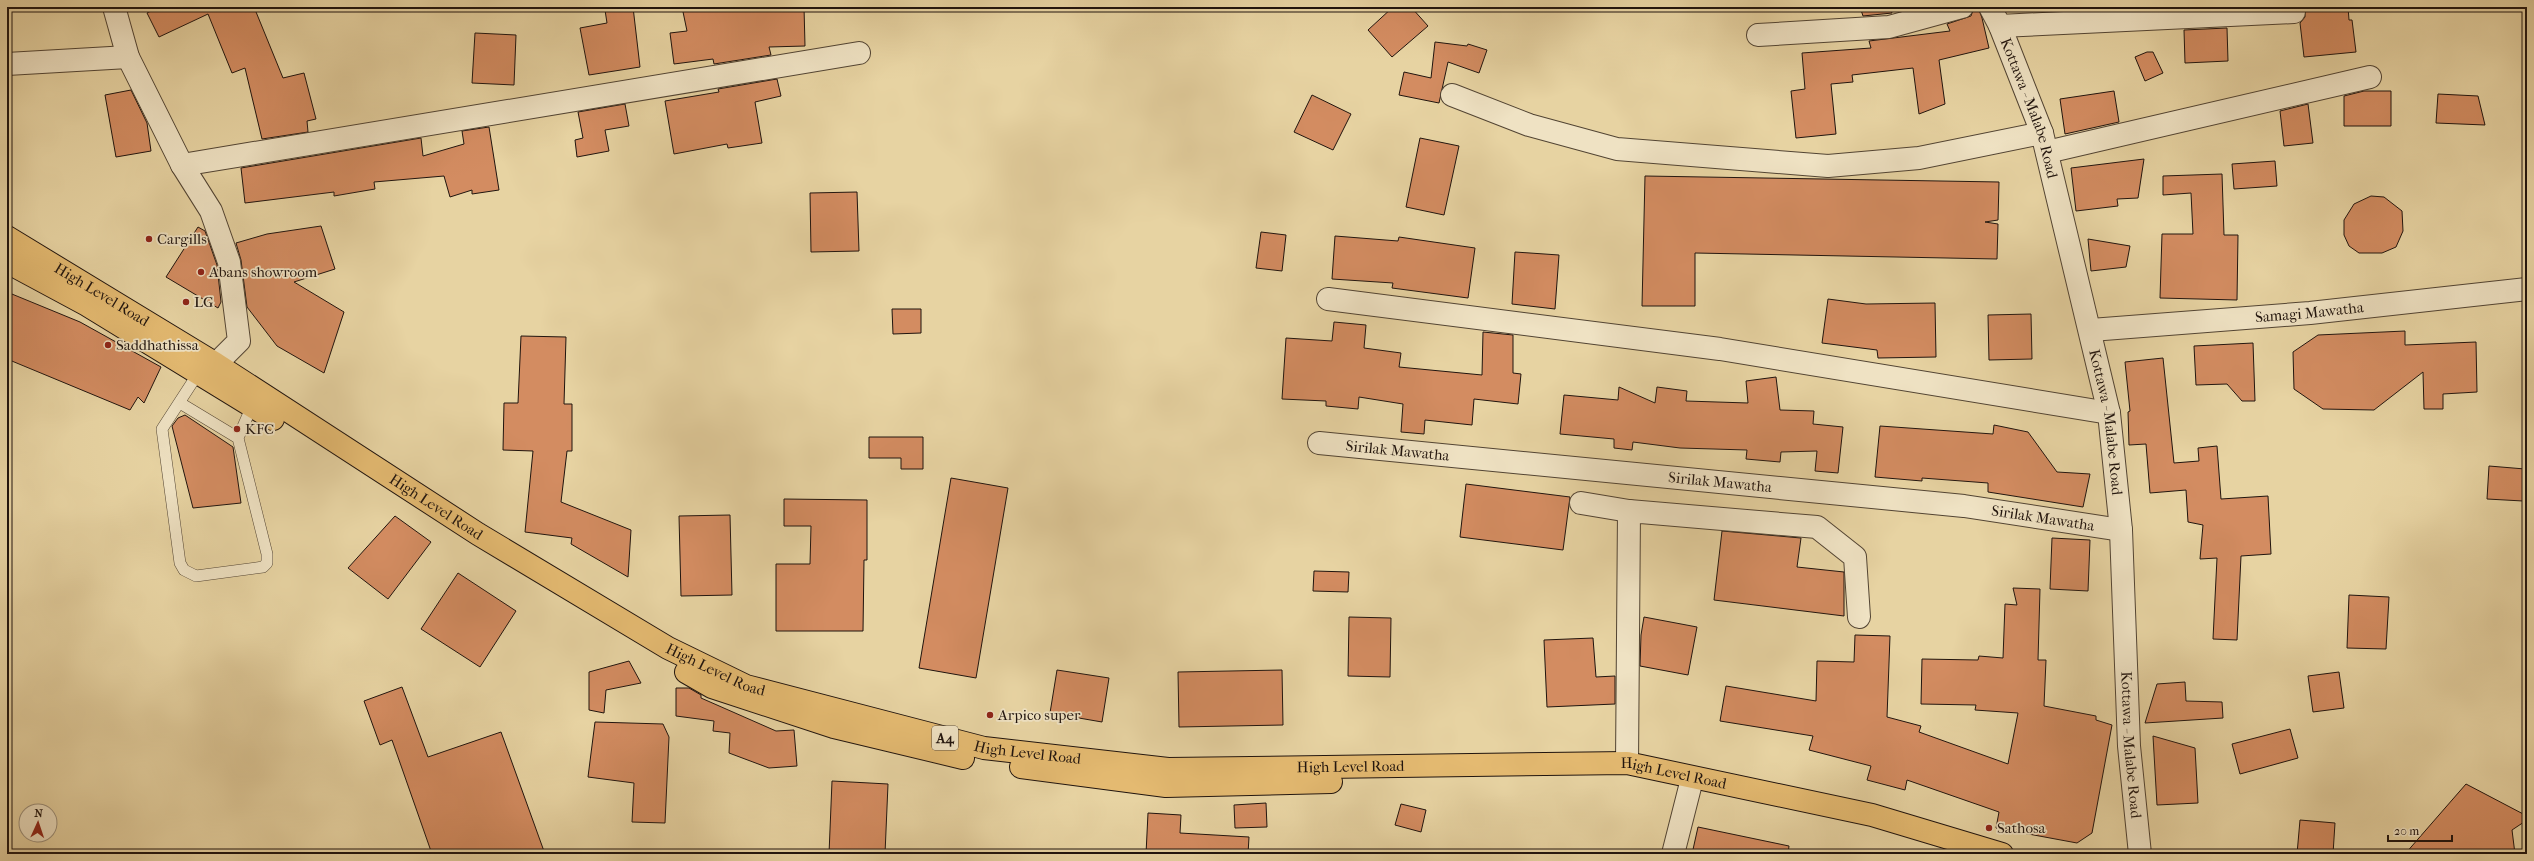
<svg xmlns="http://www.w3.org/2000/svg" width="2534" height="861" viewBox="0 0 2534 861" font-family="'IM FELL French Canon',serif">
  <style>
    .building { fill: #d38c61; stroke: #20140e }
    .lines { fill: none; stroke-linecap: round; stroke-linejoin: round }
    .service-casing { stroke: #524433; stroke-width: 12 }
    .minor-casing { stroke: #524433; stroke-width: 24 }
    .tertiary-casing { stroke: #524433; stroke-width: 24 }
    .trunk-casing { stroke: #20140e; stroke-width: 24 }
    .service { stroke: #efe2c3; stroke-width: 11 }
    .minor { stroke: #efe2c3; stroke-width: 22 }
    .tertiary { stroke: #efe2c3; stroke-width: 22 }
    .trunk { stroke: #e4ba71; stroke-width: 22 }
    .poi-dot { fill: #8f2418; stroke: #efe2c3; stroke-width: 1.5 }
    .labels { text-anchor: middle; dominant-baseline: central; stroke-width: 3.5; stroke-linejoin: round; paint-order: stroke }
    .shield { fill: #efe2c3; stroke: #5e5244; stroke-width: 1 }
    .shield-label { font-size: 14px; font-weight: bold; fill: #20140e }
    .street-label { font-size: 15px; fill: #20140e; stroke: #efe2c3 }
    .poi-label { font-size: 15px; fill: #20140e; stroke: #efe2c3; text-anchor: start }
  </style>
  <rect width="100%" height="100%" fill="#e7d3a2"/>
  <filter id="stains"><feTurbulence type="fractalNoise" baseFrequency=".005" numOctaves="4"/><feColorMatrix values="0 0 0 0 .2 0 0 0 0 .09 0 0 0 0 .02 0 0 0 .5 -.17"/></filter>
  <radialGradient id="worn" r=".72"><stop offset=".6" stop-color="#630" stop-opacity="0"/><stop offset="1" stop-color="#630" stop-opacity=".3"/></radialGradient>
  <!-- building -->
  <path class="building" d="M 159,7 L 254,7 L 283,78 L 304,73 L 316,119 L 307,121 L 308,132 L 262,139 L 245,68 L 232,73 L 208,14 L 159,37 L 147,13 Z
    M 633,7 L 640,67 L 589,75 L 580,28 L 607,23 L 605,10 Z
    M 682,7 L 804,7 L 805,46 L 769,47 L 771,55 L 714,64 L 713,59 L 674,64 L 670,33 L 687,31 Z
    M 1393,7 L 1411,7 L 1428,26 L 1392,57 L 1368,30 Z
    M 1860,7 L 1890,7 L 1892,13 L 1863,16 Z
    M 1974,7 L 1978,7 L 1982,18 L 1989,48 L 1939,60 L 1945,104 L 1919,114 L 1913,68 L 1852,75 L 1853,82 L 1831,84 L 1836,134 L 1796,138 L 1791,91 L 1805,89 L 1802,53 L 1871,48 L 1869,41 L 1950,31 L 1947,24 L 1971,16 Z
    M 2305,7 L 2348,7 L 2349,20 L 2352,20 L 2356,52 L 2304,57 L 2300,23 L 2305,17 Z
    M 2227,28 L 2228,61 L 2185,63 L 2184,30 Z
    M 475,33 L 516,35 L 514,85 L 472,83 Z
    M 1435,42 L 1467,46 L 1468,44 L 1487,50 L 1479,73 L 1448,62 L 1439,103 L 1399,95 L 1404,72 L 1431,78 Z
    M 2147,52 L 2153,52 L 2163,73 L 2145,81 L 2135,57 Z
    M 777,79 L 781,96 L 755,102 L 762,143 L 728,148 L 727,144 L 674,154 L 665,101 L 719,92 L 718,89 Z
    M 131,90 L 147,123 L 151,151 L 116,157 L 105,95 Z
    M 2114,91 L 2119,122 L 2065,134 L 2060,99 Z
    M 2364,91 L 2391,91 L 2391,126 L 2344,126 L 2344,96 Z
    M 2438,94 L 2478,96 L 2485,125 L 2436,123 Z
    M 1312,95 L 1351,114 L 1333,150 L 1294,132 Z
    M 625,104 L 629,126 L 605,130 L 609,151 L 577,157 L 575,140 L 583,138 L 578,112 Z
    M 2308,104 L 2313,143 L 2284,146 L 2280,111 Z
    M 489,127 L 499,190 L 472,194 L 472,190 L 450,197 L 444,176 L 374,182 L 375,189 L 334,196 L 334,192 L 245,203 L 241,168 L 421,138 L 423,156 L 464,144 L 462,131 Z
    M 1420,138 L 1459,146 L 1444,215 L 1406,207 Z
    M 2144,159 L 2138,198 L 2117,199 L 2118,206 L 2076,211 L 2071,168 Z
    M 2275,161 L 2277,186 L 2234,189 L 2232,164 Z
    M 2222,174 L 2224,235 L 2238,235 L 2237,300 L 2160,298 L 2162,234 L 2193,234 L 2191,193 L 2163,195 L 2163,176 Z
    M 1645,176 L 1999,182 L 1998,220 L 1985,222 L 1998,224 L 1997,259 L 1695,253 L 1695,306 L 1642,306 Z
    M 857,192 L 859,251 L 811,252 L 810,193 Z
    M 2371,196 L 2384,197 L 2402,211 L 2403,231 L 2396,247 L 2382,253 L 2359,253 L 2349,246 L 2344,235 L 2344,220 L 2354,204 Z
    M 321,226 L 335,269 L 294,282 L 344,312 L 324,373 L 277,346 L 247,307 L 241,260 L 236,243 L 267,234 Z
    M 198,227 L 205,231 L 217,265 L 221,302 L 218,308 L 166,277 Z
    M 1261,232 L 1286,235 L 1282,271 L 1256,268 Z
    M 1335,236 L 1398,241 L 1399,237 L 1475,248 L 1468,298 L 1392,288 L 1393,283 L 1332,279 Z
    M 2088,239 L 2130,246 L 2126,267 L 2091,271 Z
    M 1515,252 L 1559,255 L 1555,309 L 1512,304 Z
    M 7,292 L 80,322 L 161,367 L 144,403 L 138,397 L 130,410 L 7,359 Z
    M 1828,299 L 1866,304 L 1935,303 L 1936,357 L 1878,358 L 1877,350 L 1822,343 Z
    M 892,309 L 921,309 L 921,333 L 893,334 Z
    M 2031,314 L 2032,359 L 1989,360 L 1988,315 Z
    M 1334,322 L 1366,325 L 1364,348 L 1401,353 L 1399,367 L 1482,375 L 1483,332 L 1513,335 L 1513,373 L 1521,374 L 1518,404 L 1474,399 L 1472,425 L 1425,420 L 1424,434 L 1401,432 L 1403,404 L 1359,397 L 1358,409 L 1326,406 L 1326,401 L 1282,399 L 1286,338 L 1332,341 Z
    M 2405,331 L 2405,345 L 2476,342 L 2477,392 L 2443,394 L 2443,409 L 2424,409 L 2423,372 L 2374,410 L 2323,409 L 2294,389 L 2293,352 L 2318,335 Z
    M 521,336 L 566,337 L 564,404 L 572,404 L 572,451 L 567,451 L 561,502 L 631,530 L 628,577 L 571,544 L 572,538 L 525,532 L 533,451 L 503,450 L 504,403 L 518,403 Z
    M 2253,343 L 2255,401 L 2242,401 L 2227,384 L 2196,385 L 2194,346 Z
    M 2163,358 L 2174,463 L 2199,461 L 2198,448 L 2217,446 L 2221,499 L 2268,496 L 2271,554 L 2241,556 L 2237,640 L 2213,639 L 2217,558 L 2200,559 L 2203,525 L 2188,522 L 2186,490 L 2150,493 L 2146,444 L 2129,445 L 2128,412 L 2130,411 L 2125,362 Z
    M 1776,377 L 1780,410 L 1814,411 L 1813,424 L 1843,427 L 1838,473 L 1815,471 L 1817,451 L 1781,452 L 1780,462 L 1746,459 L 1747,450 L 1680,448 L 1633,442 L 1632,450 L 1614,448 L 1614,439 L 1560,434 L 1564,395 L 1618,400 L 1619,387 L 1655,403 L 1657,387 L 1687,391 L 1686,401 L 1748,403 L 1746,381 Z
    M 185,415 L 233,447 L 241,503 L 193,508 L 172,426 L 178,418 Z
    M 1994,425 L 2028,432 L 2057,472 L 2090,474 L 2083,507 L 1988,492 L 1988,483 L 1922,478 L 1922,481 L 1875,477 L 1880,426 L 1993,434 Z
    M 869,437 L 923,437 L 923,469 L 901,469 L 901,458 L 869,458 Z
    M 2489,466 L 2525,469 L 2523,501 L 2487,499 Z
    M 951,478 L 1008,488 L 976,678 L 919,668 Z
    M 1466,484 L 1570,497 L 1563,550 L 1460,537 Z
    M 784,499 L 867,500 L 867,560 L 864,560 L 863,631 L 776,631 L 776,564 L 810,564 L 811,526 L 784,526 Z
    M 730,515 L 732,595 L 681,596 L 679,516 Z
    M 395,516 L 431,542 L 388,599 L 348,568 Z
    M 1722,531 L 1801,538 L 1797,567 L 1844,572 L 1844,616 L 1714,600 Z
    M 2052,538 L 2090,540 L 2088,591 L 2050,589 Z
    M 1314,571 L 1349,572 L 1348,592 L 1313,591 Z
    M 458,573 L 516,611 L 480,667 L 421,629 Z
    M 2013,588 L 2040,589 L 2038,660 L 2046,660 L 2044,706 L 2096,716 L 2096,720 L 2112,725 L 2092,833 L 2077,843 L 1996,828 L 1999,812 L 1907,780 L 1905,790 L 1867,780 L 1871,766 L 1809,750 L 1813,736 L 1720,721 L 1726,686 L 1816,701 L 1817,661 L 1854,662 L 1855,635 L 1890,636 L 1887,717 L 1921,726 L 1919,732 L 2008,764 L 2018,713 L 1975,710 L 1976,705 L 1921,704 L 1922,659 L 1978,660 L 1979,656 L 2003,658 L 2005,604 L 2017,605 Z
    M 2349,595 L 2389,597 L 2386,649 L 2347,648 Z
    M 1349,617 L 1391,618 L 1390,677 L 1348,676 Z
    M 1644,617 L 1697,627 L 1688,675 L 1640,666 L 1641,635 Z
    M 1593,638 L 1596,677 L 1615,676 L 1615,704 L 1547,707 L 1544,640 Z
    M 629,661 L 641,683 L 606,690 L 604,713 L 589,710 L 589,672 Z
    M 1057,670 L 1109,678 L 1102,722 L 1050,713 Z
    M 1282,670 L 1283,725 L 1179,727 L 1178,672 Z
    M 2339,672 L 2344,708 L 2313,712 L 2308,676 Z
    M 2185,682 L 2186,701 L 2222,702 L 2223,718 L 2145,723 L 2157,684 Z
    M 402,687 L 428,757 L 501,732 L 545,854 L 432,854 L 392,740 L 380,745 L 364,701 Z
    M 676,688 L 689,688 L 701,695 L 701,698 L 776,731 L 794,730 L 797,766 L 769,768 L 729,753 L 730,733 L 713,731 L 714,721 L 676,716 Z
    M 595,722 L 663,724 L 669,737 L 665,823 L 632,822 L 634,783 L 588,777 Z
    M 2290,729 L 2298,758 L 2240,774 L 2232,744 Z
    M 2153,736 L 2195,748 L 2198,803 L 2157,805 Z
    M 832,781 L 888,784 L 885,854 L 829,854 Z
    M 2466,784 L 2527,816 L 2527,820 L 2512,830 L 2515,854 L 2405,854 Z
    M 1266,803 L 1267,827 L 1235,828 L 1234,805 Z
    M 1401,804 L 1426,810 L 1421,832 L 1395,825 Z
    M 1148,813 L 1181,815 L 1180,833 L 1249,837 L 1248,854 L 1146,854 Z
    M 2300,820 L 2335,823 L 2333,854 L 2297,854 Z
    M 1698,827 L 1789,846 L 1788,854 L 1692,854 Z"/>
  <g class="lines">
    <!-- service casing -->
    <g class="service-casing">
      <path id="service" d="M 199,372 L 162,429 L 180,563 L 184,570 L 196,576 L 263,567 L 267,563 L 267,554 L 238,438 L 252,406
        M 180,403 L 238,438"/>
    </g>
    <!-- minor casing -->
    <g class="minor-casing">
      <g id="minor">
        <path d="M 114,7 L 128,57 L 182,165 L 211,211 L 229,262 L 239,341 L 216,364"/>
        <path d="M 2000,26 L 2294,12"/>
        <path d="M 1758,35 L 1889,27 L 1962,7"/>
        <path d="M 7,64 L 128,57"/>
        <path d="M 1452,95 L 1529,125 L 1617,149 L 1828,166 L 1919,158 L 2042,133"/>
        <path d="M 2047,152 L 2370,77"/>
        <path d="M 182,165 L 859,53"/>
        <path d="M 1328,299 L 1720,349 L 2109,413"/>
        <path id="s1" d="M 2091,330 L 2310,313 L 2527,289"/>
        <path id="s2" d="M 1319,443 L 1964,506 L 2121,530"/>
        <path d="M 1581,503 L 1629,511"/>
        <path d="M 1627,763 L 1629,511 L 1817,527 L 1855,557 L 1859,617"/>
        <path d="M 1673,854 L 1690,787"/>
      </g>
    </g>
    <!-- tertiary casing -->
    <g class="tertiary-casing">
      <g id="tertiary">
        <path id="s3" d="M 1990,7 L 2000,26 L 2042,133 L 2109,413 L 2121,530 L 2129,746 L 2140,854"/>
      </g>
    </g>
    <!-- trunk casing -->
    <g class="trunk-casing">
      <g id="trunk">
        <path id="s4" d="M 7,237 L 216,364 L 478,534 L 668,648 L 746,686 L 984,748 L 1168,769 L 1627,763 L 1872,815 L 2002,854"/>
        <path d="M 7,262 L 87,305 L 273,419"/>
        <path d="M 686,672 L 712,687 L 834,727 L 963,758"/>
        <path d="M 1021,767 L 1166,786 L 1331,782"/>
      </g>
    </g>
    <!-- service -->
    <use href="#service" class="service"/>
    <!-- minor -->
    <use href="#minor" class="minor"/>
    <!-- tertiary -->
    <use href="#tertiary" class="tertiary"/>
    <!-- trunk -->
    <use href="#trunk" class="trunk"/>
  </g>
  <!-- markers -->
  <g class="poi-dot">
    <circle cx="149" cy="239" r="4"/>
    <circle cx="201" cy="272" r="4"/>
    <circle cx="186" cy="302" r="4"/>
    <circle cx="108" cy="345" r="4"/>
    <circle cx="237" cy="429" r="4"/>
    <circle cx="990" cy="715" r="4"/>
    <circle cx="1989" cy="828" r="4"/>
  </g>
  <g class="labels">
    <!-- shield labels -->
    <rect class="shield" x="932" y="726" width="26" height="24" rx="3"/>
    <g class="shield-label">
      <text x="945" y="738">A4</text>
    </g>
    <!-- street labels -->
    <g class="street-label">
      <text stroke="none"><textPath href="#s3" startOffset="109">Kottawa - Malabe Road</textPath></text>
      <text stroke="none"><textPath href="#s4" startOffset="111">High Level Road</textPath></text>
      <text stroke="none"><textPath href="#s1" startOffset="219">Samagi Mawatha</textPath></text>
      <text stroke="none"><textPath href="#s3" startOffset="433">Kottawa - Malabe Road</textPath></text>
      <text stroke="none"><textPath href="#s2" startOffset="79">Sirilak Mawatha</textPath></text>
      <text stroke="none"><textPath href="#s2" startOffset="403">Sirilak Mawatha</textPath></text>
      <text stroke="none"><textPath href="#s4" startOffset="507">High Level Road</textPath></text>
      <text stroke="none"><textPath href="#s2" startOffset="728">Sirilak Mawatha</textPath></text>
      <text stroke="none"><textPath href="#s4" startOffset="831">High Level Road</textPath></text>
      <text stroke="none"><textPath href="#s3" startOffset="757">Kottawa - Malabe Road</textPath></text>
      <text stroke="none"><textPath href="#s4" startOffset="1155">High Level Road</textPath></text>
      <text stroke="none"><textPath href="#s4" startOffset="1479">High Level Road</textPath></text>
      <text stroke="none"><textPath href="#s4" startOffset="1803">High Level Road</textPath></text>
    </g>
    <!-- poi labels -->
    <g class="poi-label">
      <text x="157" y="239">Cargills</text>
      <text x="209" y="272">Abans showroom</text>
      <text x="194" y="302">LG</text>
      <text x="116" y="345">Saddhathissa</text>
      <text x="245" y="429">KFC</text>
      <text x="998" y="715">Arpico super</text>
      <text x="1997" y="828">Sathosa</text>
    </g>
  </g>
  <!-- margin -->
  <rect width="2534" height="861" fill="none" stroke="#e7d3a2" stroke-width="24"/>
  <rect x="8" y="8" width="2518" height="845" fill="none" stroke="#20140e" stroke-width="2"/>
  <rect x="12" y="12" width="2510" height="837" fill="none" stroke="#20140e"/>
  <!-- north arrow -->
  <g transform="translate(38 823) rotate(3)"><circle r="19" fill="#efe2c3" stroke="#9c907b"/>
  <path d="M0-3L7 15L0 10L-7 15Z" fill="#8f2418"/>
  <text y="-6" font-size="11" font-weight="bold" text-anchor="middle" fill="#20140e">N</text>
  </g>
  <!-- scale -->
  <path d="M2388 835v6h64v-6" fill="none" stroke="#20140e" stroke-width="2"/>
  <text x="2394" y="835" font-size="12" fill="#20140e" stroke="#efe2c3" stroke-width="3" paint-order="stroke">20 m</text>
  <rect width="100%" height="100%" filter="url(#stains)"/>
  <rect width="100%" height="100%" fill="url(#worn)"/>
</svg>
